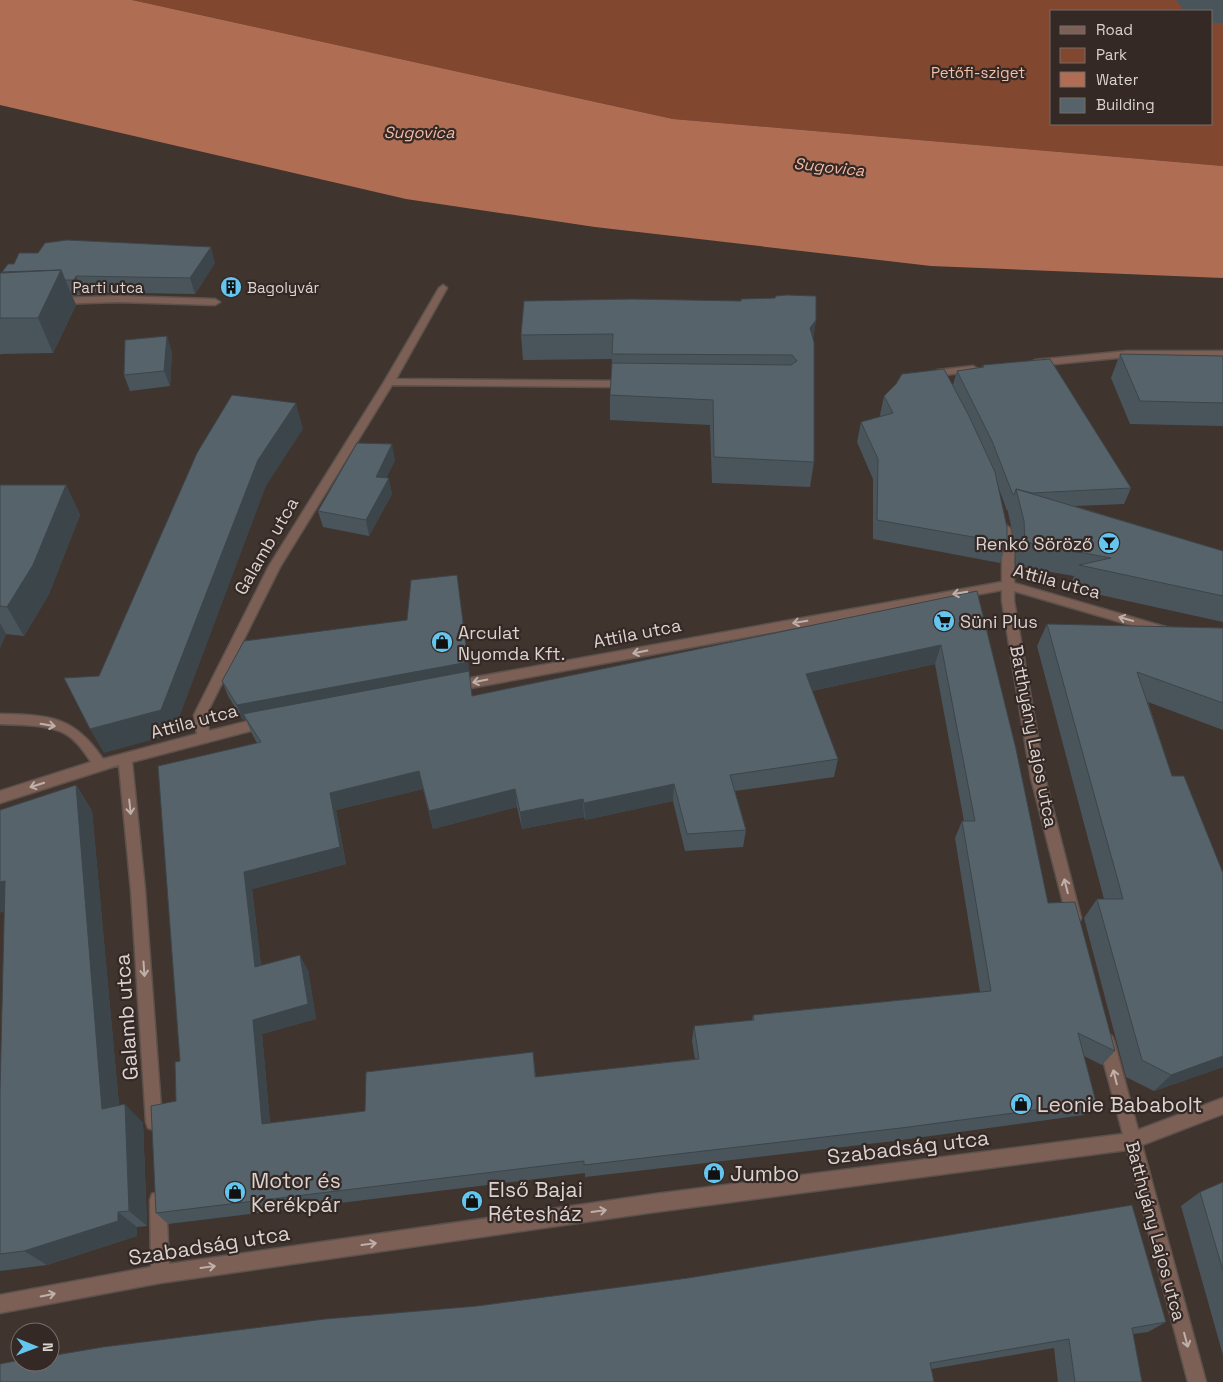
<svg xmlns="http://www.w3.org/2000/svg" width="1223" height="1382" viewBox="0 0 1223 1382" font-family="'Space Grotesk',sans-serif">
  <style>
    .green { fill: #82472f; fill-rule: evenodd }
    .water { fill: #af6e54 }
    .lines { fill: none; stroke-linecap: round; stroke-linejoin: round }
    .street-casing { stroke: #5c514c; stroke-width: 3 }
    .street { fill: #7d6055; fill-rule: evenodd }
    .wall { fill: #4a555b; fill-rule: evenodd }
    .shaded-wall { fill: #3c454a }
    .building { fill: #56636a; stroke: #3c454a; fill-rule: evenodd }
    .oneway { stroke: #bfb0ab }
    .labels { text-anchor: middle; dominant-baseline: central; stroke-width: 4.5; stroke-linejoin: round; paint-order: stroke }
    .far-park-label { font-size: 15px; fill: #f6bda7; stroke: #352925 }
    .far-street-label { font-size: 15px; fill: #dbd3d0; stroke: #352925 }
    .far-poi-label { font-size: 15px; fill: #dbd3d0; stroke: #352925; text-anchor: start }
    .far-water-label { font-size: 16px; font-style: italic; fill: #f3baa4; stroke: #352925 }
    .poi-label { font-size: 18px; fill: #dbd3d0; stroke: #352925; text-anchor: start }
    .street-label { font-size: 18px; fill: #dbd3d0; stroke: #352925 }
    .near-street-label { font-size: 21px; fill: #dbd3d0; stroke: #352925 }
    .near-poi-label { font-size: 21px; fill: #dbd3d0; stroke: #352925; text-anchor: start }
  </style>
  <rect width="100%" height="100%" fill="#40342f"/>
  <!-- green -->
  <path class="green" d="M 132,0 L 1223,0 L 1223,166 L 673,119 ZM 1052,11 L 1212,11 L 1212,124 L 1052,124 Z"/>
  <!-- water -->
  <path class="water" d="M 0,0 L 132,0 L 673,119 L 1223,166 L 1223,278 L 931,266 L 595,227 L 406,199 L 0,105 Z"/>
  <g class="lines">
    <!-- street casing -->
    <g class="street-casing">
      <path id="street" d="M 443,285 L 447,288 L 396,379 L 626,381 L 631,384 L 626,387 L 392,385 L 280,567 L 206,715 L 209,731 L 264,717 L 269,718 L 270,722 L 269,726 L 132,762 L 145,890 L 162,1122 L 160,1128 L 154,1130 L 148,1128 L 146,1122 L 131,890 L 119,765 L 0,803 L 0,791 L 91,762 C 84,751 74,737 62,732 C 44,724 19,725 0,724 L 0,714 C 49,715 74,716 103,759 L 197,734 L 194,715 L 269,566 L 384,382 L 439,288 Z
        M 118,296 L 215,299 L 220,302 L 215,305 L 118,302 L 57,304 L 52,301 L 57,298 Z
        M 1127,351 L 1223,351 L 1223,357 L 1127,357 L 1035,366 L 1030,363 L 1035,360 Z
        M 973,366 L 978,369 L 976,371 L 944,375 L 946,379 L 941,382 L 938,381 L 933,373 L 938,370 Z
        M 1004,524 L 1010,528 L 1014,546 L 1014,583 L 1169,628 L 1171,631 L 1165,635 L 1014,591 L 1014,601 L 1045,778 L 1081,918 L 1079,923 L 1074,925 L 1069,923 L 1067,918 L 1031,778 L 1002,601 L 1002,590 L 454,691 L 450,689 L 448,686 L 450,683 L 454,681 L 1002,582 L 1002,546 L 998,528 Z
        M 1106,1033 L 1112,1036 L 1114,1041 L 1138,1130 L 1223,1098 L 1223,1114 L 1142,1145 L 1206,1382 L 1188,1382 L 1127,1150 L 655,1212 L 160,1283 L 0,1313 L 0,1295 L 151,1267 L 150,1200 L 152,1194 L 158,1192 L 164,1194 L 166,1200 L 169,1264 L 655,1194 L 1123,1134 L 1098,1041 L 1100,1036 Z"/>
    </g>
    <!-- street -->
    <use href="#street" class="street"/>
  </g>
  <!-- wall -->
  <path class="wall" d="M 1176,0 L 1223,0 L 1223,23 L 1212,23 L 1212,11 L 1184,11 Z
    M 215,263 L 195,294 L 82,292 L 80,295 L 72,296 L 76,305 L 53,353 L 1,354 L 0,355 L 0,273 Z
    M 816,320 L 813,338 L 814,462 L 810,487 L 712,483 L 710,425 L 610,420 L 610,395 L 612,359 L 523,360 L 521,335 Z
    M 172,352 L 170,386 L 130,391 L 124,375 Z
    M 1120,354 L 1223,356 L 1223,426 L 1130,424 L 1111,378 Z
    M 983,365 L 1131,488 L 1124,504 L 1075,506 L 1223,551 L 1223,622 L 1069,588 L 1074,576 L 1016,566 L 1015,544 L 1008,512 L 1008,510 L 1007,511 L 997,483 L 1007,543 L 1000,563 L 873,539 L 873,479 L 857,442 L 861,422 L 881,417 L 880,415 L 884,396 L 953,385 L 957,371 L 982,367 Z
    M 395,460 L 386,478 L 392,494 L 369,536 L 323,527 L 318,511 Z
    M 0,485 L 66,485 L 80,515 L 49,594 L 24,636 L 6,634 L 0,648 Z
    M 457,575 L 472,696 L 977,591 L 1048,903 L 1115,1051 L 1102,1065 L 1084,1056 L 1096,1102 L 1084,1115 L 894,1141 L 585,1177 L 585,1173 L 168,1224 L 156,1213 L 176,1101 L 180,1061 L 257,743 L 251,732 L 246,720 L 243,720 L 228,696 L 222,681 L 407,620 ZM 935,664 L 964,821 L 962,821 L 955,838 L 980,992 L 753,1015 L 752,1020 L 694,1026 L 692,1041 L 695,1059 L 536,1077 L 533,1052 L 365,1111 L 270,1123 L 262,1034 L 316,1019 L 308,970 L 261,965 L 252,889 L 346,864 L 336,810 L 423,789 L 433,829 L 517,807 L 522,829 L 584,817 L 585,820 L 673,801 L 685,851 L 743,847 L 746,830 L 735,791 L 834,777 L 838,759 L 812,691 Z
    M 1047,624 L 1223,628 L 1223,730 L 1148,702 L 1172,776 L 1223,873 L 1223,1067 L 1154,1091 L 1126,1077 L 1084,918 L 1097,899 L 1104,899 L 1037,646 Z
    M 76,785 L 92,811 L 119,1105 L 143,1123 L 147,1226 L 137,1227 L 137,1236 L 47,1265 L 0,1271 L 0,1092 Z
    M 1223,1182 L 1223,1355 L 1181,1206 L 1200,1192 Z
    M 1166,1322 L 1148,1332 L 1133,1334 L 1142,1382 L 1058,1382 L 1054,1348 L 931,1369 L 0,1382 Z"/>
  <!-- shaded-wall -->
  <path class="shaded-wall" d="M 211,247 L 215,263 L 195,294 L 190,278 Z
    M 61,270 L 76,305 L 53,353 L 38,318 Z
    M 76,276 L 82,292 L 80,295 L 74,280 Z
    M 816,320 L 812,345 L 810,328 Z
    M 167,336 L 172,352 L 170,386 L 164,371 Z
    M 296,403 L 303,429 L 266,486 L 173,734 L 104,753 L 90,729 L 258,460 Z
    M 392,444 L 395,460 L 379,493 L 376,477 Z
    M 389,478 L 392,494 L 369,536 L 366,520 Z
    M 66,485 L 80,515 L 49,594 L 24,636 L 7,607 Z
    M 457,575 L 470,677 L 243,714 L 246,720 L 243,720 L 237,705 L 468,662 Z
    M 0,623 L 6,634 L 0,648 Z
    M 941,645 L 935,664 L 802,693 L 806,674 Z
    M 419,771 L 423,789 L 336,810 L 346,864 L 252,889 L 263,982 L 255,967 L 244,872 L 330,793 Z
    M 674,784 L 673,801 L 585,820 L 584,803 Z
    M 76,785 L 92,811 L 121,1127 L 102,1109 Z
    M 515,789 L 517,807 L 433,829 L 429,811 Z
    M 583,799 L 584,817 L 522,829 L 520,812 Z
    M 5,881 L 25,904 L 0,913 L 0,882 Z
    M 300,955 L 308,970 L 316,1019 L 262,1034 L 271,1136 L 262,1124 L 253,1020 Z
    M 1223,1056 L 1223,1067 L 1154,1091 L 1171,1075 Z
    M 125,1104 L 143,1123 L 147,1226 L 129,1211 Z
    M 118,1212 L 137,1227 L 137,1236 L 47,1265 L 24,1251 Z"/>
  <!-- building -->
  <path class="building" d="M 67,240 L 211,247 L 190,278 L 76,276 L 74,280 L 65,280 L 61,270 L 2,272 L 8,264 L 14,264 L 19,253 L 38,253 L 45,243 Z
    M 61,270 L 38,318 L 0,318 L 0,273 Z
    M 787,295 L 816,296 L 816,320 L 810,328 L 814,342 L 814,462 L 714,457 L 713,400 L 610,395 L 612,363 L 791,365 L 797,361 L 792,355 L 612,354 L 613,334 L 521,335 L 524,301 L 632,299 L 741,301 L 741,299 L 775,298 L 776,296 Z
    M 167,336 L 164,371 L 124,375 L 125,340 Z
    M 1120,354 L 1223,356 L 1223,403 L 1140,401 Z
    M 1050,359 L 1131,488 L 1032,493 L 1016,489 L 1014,495 L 1013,495 L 992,441 L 957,371 L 984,367 L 983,365 Z
    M 944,369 L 969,416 L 995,472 L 1007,527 L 1007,543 L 877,520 L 878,459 L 861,422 L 893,413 L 884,396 L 896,384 L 902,374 Z
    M 232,395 L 296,403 L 258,460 L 161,710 L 90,729 L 64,678 L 99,676 L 197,453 Z
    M 357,443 L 392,444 L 376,477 L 389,478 L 366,520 L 318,511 Z
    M 0,485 L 66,485 L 33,565 L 7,607 L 0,606 Z
    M 1016,489 L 1223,551 L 1223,596 L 1079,565 L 1111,558 L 1025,542 L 1024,521 Z
    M 457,575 L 468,662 L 237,705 L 222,681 L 244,641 L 407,620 L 411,580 Z
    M 977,591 L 1016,749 L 1048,903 L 1075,902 L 1115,1051 L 1078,1033 L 1096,1102 L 901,1128 L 584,1165 L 584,1161 L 156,1213 L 151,1106 L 176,1101 L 175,1062 L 180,1061 L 158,766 L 261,742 L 243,714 L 253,712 L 469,671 L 472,696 ZM 941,645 L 975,821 L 962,821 L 991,991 L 753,1015 L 754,1020 L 694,1026 L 699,1059 L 535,1077 L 533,1052 L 366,1072 L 365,1111 L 262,1124 L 253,1020 L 308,1004 L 300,955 L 255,967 L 244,872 L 340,847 L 330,793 L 419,771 L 429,811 L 515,789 L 520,812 L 583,799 L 584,803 L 674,784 L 687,834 L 746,830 L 730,775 L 838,759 L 806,674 Z
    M 1047,624 L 1223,628 L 1223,703 L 1137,672 L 1172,776 L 1184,776 L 1223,873 L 1223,1056 L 1171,1075 L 1142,1060 L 1097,899 L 1123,899 Z
    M 76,785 L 102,1109 L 125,1104 L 129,1211 L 118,1212 L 118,1221 L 24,1251 L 0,1254 L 0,1092 L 5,881 L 0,882 L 0,810 Z
    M 1223,1182 L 1223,1271 L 1200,1192 Z
    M 1132,1205 L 1166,1322 L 1132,1328 L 1142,1382 L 1075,1382 L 1069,1339 L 930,1363 L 934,1382 L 0,1382 L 0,1364 L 20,1360 L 20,1362 L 50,1362 L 50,1356 L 103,1347 L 325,1319 L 477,1306 L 688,1278 Z"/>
  <!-- one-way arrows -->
  <defs><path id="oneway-shaft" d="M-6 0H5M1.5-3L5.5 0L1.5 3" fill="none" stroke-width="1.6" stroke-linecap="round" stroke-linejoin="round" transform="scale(1.25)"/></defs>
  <g class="oneway">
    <use href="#oneway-shaft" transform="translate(960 593) rotate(170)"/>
    <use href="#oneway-shaft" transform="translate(1126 619) rotate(-164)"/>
    <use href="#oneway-shaft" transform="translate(800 622) rotate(170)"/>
    <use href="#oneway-shaft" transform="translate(640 652) rotate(169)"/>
    <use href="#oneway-shaft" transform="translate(480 681) rotate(169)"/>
    <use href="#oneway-shaft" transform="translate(48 725) rotate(9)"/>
    <use href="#oneway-shaft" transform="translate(37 785) rotate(162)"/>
    <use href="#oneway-shaft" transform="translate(130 807) rotate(84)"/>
    <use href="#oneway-shaft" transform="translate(1066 886) rotate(-104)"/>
    <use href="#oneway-shaft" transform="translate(144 969) rotate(86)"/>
    <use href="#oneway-shaft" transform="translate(1115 1077) rotate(-104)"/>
    <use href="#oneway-shaft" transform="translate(599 1211) rotate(-8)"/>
    <use href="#oneway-shaft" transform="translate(369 1244) rotate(-8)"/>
    <use href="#oneway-shaft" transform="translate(208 1267) rotate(-8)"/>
    <use href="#oneway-shaft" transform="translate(48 1295) rotate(-11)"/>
    <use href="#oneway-shaft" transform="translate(1186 1340) rotate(75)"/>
  </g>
  <!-- icons -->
  <defs>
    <g id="building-disc" transform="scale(1.125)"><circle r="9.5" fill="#64c5ee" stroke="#352925"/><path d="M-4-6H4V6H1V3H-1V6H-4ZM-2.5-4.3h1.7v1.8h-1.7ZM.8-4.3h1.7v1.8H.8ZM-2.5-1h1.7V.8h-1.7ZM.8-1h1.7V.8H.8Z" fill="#111"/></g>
    <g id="bar-disc" transform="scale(1.125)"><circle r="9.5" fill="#64c5ee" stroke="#352925"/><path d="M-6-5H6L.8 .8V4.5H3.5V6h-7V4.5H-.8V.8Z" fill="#111"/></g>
    <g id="supermarket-disc" transform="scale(1.125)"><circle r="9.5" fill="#64c5ee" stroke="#352925"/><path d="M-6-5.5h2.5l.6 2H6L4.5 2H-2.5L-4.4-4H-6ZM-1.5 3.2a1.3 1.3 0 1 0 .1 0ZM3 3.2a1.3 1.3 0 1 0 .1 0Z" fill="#111"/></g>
    <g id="shop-disc" transform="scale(1.125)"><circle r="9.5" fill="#64c5ee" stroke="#352925"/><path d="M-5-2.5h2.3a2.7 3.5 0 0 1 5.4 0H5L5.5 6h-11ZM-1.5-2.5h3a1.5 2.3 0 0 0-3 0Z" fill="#111"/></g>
  </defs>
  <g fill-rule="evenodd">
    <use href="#building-disc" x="231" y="287"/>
    <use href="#bar-disc" x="1109" y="543"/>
    <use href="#supermarket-disc" x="944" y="621"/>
    <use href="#shop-disc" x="442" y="642"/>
    <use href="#shop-disc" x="1021" y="1104"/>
    <use href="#shop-disc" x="714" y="1173"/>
    <use href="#shop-disc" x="235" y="1192"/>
    <use href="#shop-disc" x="472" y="1201"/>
  </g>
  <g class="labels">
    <!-- far-park labels -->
    <g class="far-park-label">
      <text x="978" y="72">Petőfi-sziget</text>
    </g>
    <!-- far-street labels -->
    <g class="far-street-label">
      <text x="108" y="287">Parti utca</text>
    </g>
    <!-- far-poi labels -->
    <g class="far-poi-label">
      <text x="247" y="287">Bagolyvár</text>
    </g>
    <!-- far-water labels -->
    <g class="far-water-label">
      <text x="419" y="132">Sugovica</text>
      <text transform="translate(829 167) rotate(6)">Sugovica</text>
    </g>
    <!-- poi labels -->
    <g class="poi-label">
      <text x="1093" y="543" text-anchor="end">Renkó Söröző</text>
      <text x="960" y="621">Süni Plus</text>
      <text x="458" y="632">Arculat<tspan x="458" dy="21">Nyomda Kft.</tspan></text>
    </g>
    <!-- street labels -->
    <g class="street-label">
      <text transform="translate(266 546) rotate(-60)">Galamb utca</text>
      <text transform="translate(1057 581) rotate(15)">Attila utca</text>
      <text transform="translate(637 633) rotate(-11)">Attila utca</text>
      <text transform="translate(194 721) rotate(-15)">Attila utca</text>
      <text transform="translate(1034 736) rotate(79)">Batthyány Lajos utca</text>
      <text transform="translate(1156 1231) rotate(75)">Batthyány Lajos utca</text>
    </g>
    <!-- near-street labels -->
    <g class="near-street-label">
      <text transform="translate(126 1017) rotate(-94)">Galamb utca</text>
      <text transform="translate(908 1147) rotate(-7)">Szabadság utca</text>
      <text transform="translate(209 1245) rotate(-9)">Szabadság utca</text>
    </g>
    <!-- near-poi labels -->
    <g class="near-poi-label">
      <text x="1037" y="1104">Leonie Bababolt</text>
      <text x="730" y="1173">Jumbo</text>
      <text x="251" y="1180">Motor és<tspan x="251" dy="24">Kerékpár</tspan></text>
      <text x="488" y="1189">Első Bajai<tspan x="488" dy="24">Rétesház</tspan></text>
    </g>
  </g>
  <!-- legend -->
  <rect x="1050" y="10" width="162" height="115" fill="#352925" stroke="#776d69"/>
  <rect x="1060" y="26" width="25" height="8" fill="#7d6055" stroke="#776d69"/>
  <text x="1096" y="35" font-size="15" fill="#dbd3d0">Road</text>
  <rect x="1060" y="48" width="25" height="15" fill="#82472f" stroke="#776d69"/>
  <text x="1096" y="60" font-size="15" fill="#dbd3d0">Park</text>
  <rect x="1060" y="72" width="25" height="15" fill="#af6e54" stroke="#776d69"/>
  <text x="1096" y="85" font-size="15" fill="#dbd3d0">Water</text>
  <rect x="1060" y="98" width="25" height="15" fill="#56636a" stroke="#776d69"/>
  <text x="1096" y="110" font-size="15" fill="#dbd3d0">Building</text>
  <!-- north arrow -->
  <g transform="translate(35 1347) rotate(91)"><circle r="24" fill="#352925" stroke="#776d69"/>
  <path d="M0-4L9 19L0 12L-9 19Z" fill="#64c5ee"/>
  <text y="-8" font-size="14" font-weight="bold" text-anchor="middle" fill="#dbd3d0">N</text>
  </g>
</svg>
